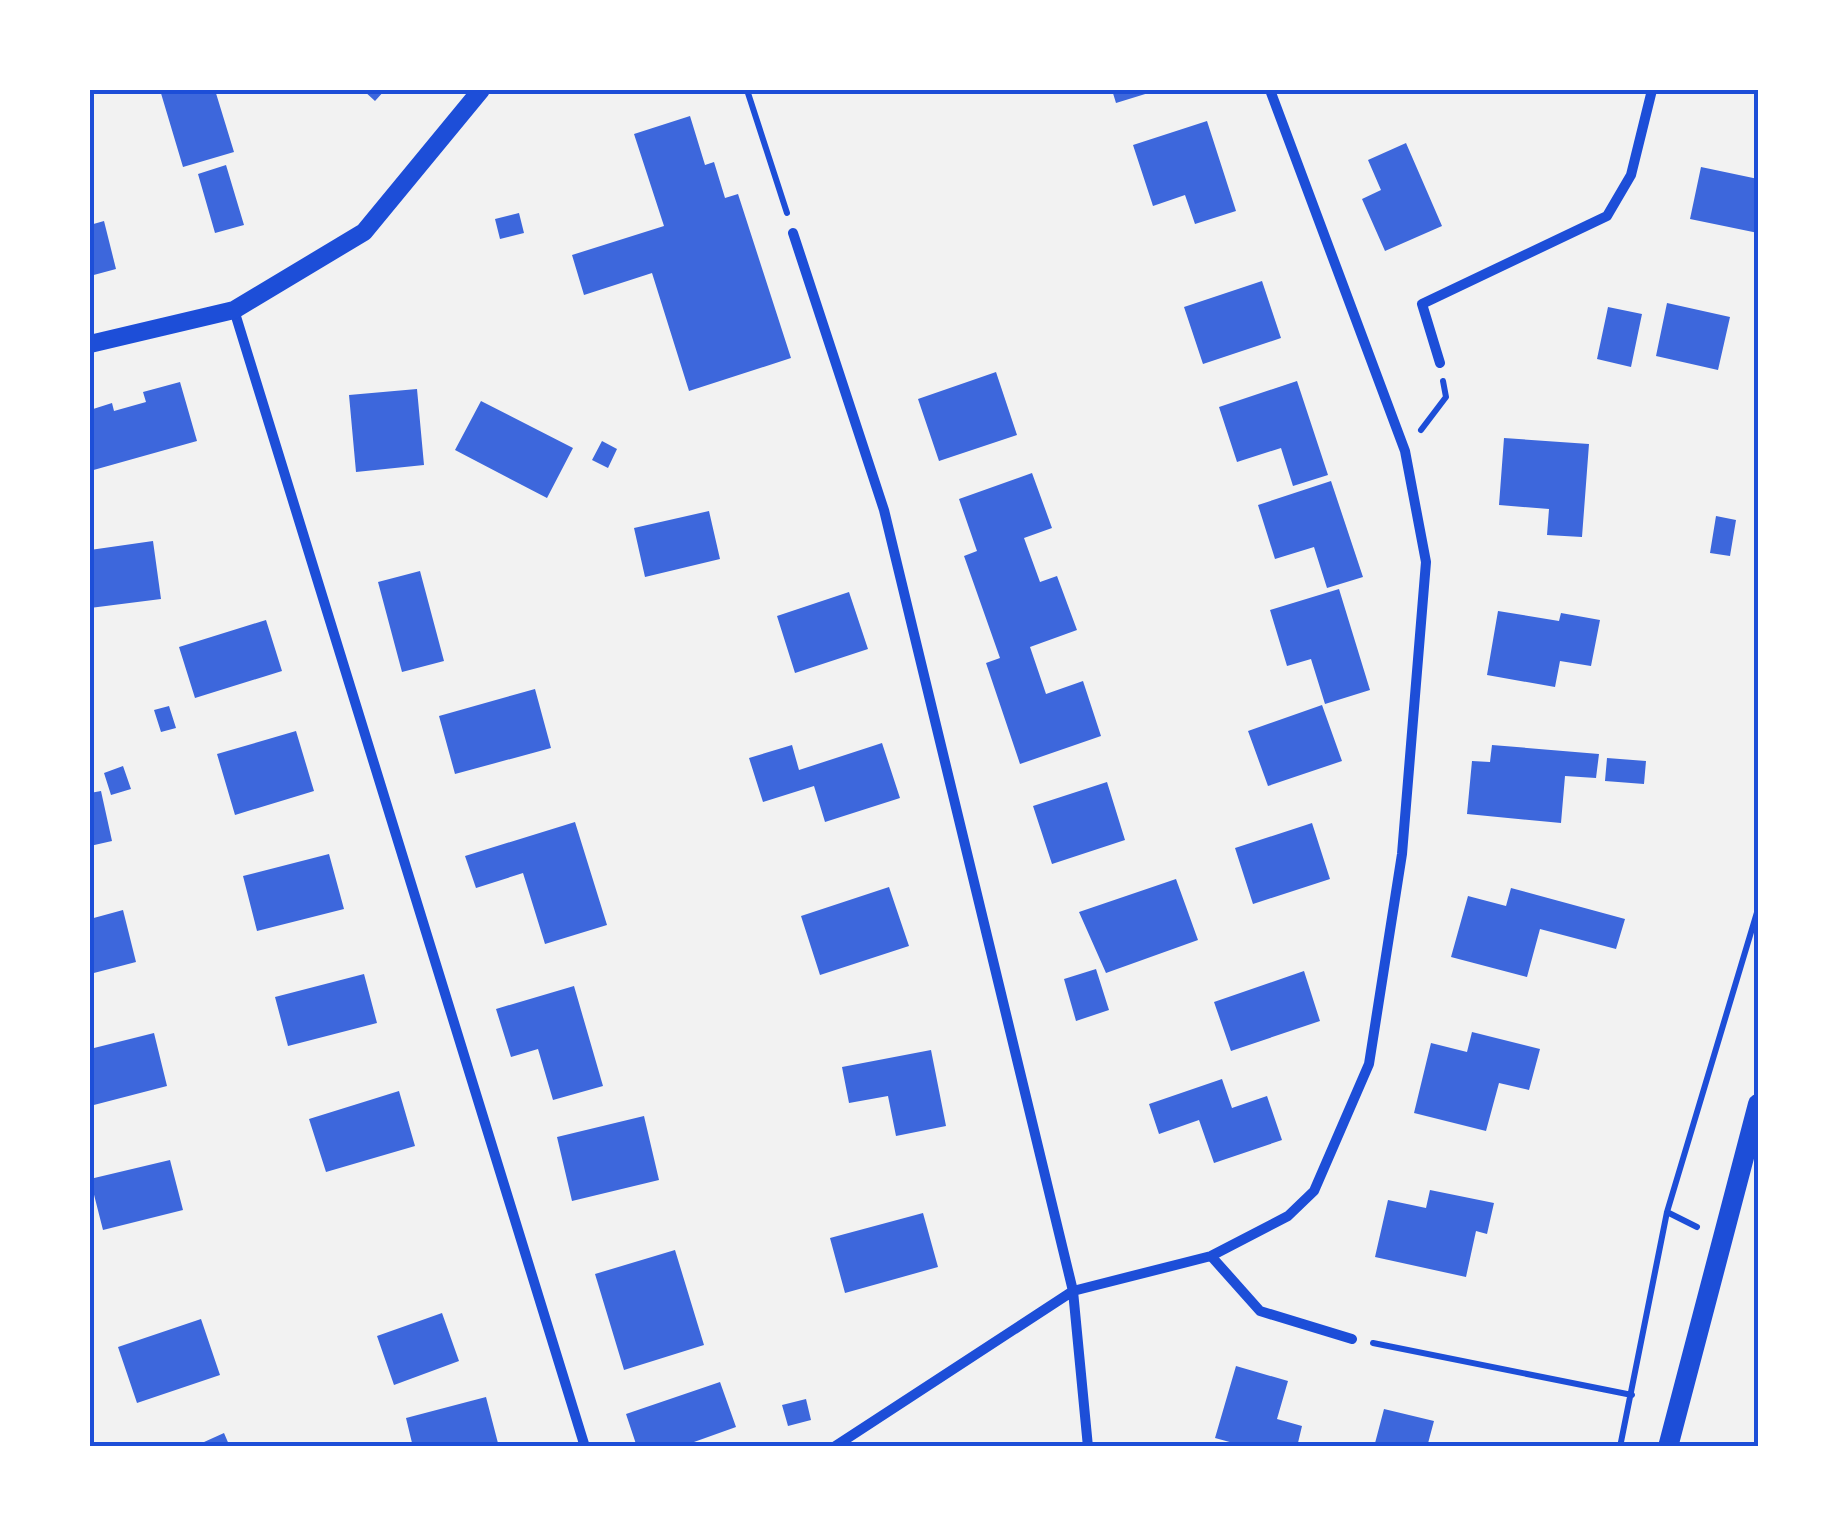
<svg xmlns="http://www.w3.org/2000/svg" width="1848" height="1537" viewBox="0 0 1848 1537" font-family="Jost,sans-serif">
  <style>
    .building { fill: #3d67dc }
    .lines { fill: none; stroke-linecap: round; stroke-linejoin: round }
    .path { stroke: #1d4ed8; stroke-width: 6 }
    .minor { stroke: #1d4ed8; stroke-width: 10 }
    .tertiary { stroke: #1d4ed8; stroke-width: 18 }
    .secondary { stroke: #1d4ed8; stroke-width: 20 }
    .neatline { fill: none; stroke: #1d4ed8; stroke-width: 4 }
  </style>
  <rect width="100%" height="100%" fill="#f2f2f2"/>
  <!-- building -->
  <path class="building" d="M 160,90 L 215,90 L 234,152 L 183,167 Z
    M 363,90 L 385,90 L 375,101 Z
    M 1112,90 L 1155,90 L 1155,91 L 1116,103 Z
    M 690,116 L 705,165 L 714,162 L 725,198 L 738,194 L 791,358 L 689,391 L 652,273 L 584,295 L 572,255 L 664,226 L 634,134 Z
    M 1207,121 L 1236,211 L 1195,224 L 1185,195 L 1153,206 L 1133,145 Z
    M 1406,143 L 1442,226 L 1385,251 L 1362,199 L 1381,190 L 1368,160 Z
    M 226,165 L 244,225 L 215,233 L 198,174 Z
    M 1701,167 L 1758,179 L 1758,233 L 1690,219 Z
    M 519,213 L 524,233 L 500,239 L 495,219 Z
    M 104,221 L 116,269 L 90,276 L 90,225 Z
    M 1262,281 L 1281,338 L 1203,364 L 1184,307 Z
    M 1667,303 L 1730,317 L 1718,370 L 1656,356 Z
    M 1608,307 L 1642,314 L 1631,367 L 1597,359 Z
    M 996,372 L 1017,435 L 939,461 L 918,399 Z
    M 1297,381 L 1328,475 L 1293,486 L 1281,448 L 1237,462 L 1219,407 Z
    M 180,382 L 197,441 L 90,471 L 90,410 L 112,403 L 114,411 L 146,402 L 143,392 Z
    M 417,389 L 424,465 L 356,472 L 349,395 Z
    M 481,401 L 573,448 L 547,498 L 455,450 Z
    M 1504,438 L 1589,444 L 1582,537 L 1547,535 L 1549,509 L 1499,505 Z
    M 602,441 L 617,449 L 608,468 L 592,460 Z
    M 1032,473 L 1052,528 L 1024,538 L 1040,582 L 1057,576 L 1077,630 L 1030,647 L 1046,694 L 1083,681 L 1101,736 L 1020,764 L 986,663 L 1000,658 L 964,556 L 977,551 L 959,499 Z
    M 1331,481 L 1363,577 L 1327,588 L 1314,547 L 1275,559 L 1258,505 Z
    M 709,511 L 720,559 L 645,577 L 634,528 Z
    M 1716,516 L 1736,520 L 1730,556 L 1710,553 Z
    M 153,541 L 161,599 L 90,608 L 90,550 Z
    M 420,571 L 444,661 L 402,672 L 378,582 Z
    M 1339,589 L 1370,690 L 1325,704 L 1311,659 L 1287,666 L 1270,610 Z
    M 849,592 L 868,649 L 795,673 L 777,616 Z
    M 1498,611 L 1559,621 L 1561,613 L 1600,620 L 1591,666 L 1560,661 L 1555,687 L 1487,675 Z
    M 266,620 L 282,671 L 195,698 L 179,647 Z
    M 535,689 L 551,748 L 455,774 L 439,716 Z
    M 1322,705 L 1342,761 L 1268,786 L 1248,731 Z
    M 169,706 L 176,728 L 161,732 L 154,710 Z
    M 296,731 L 314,791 L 235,815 L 217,754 Z
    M 882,743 L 900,798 L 825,822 L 814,786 L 763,802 L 749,758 L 792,745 L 799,770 Z
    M 1492,745 L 1599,754 L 1596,778 L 1565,776 L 1561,823 L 1467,814 L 1472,761 L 1490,762 Z
    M 1607,758 L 1646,761 L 1644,784 L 1605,781 Z
    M 123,766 L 131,789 L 111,795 L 104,773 Z
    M 1107,782 L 1125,840 L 1052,864 L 1033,806 Z
    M 101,791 L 112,841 L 90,846 L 90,793 Z
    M 575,822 L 607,925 L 545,944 L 523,873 L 476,888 L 465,856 Z
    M 1312,823 L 1330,879 L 1253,904 L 1235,848 Z
    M 329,854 L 344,909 L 257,931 L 243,876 Z
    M 1176,879 L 1198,940 L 1106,973 L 1079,912 Z
    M 889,887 L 909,946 L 820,975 L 801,916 Z
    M 1511,888 L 1625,919 L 1616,949 L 1540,929 L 1527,977 L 1451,957 L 1468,896 L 1506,906 Z
    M 123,910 L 136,962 L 90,974 L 90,919 Z
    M 1096,969 L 1109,1010 L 1076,1021 L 1064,979 Z
    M 1304,971 L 1320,1021 L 1231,1051 L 1214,1002 Z
    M 364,974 L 377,1023 L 288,1046 L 275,997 Z
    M 574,986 L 603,1086 L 553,1100 L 538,1049 L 511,1057 L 496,1009 Z
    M 1472,1032 L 1540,1049 L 1529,1090 L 1499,1083 L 1486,1131 L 1414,1113 L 1431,1043 L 1467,1052 Z
    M 154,1033 L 167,1086 L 90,1106 L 90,1049 Z
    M 931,1050 L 946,1126 L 896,1136 L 888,1096 L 849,1103 L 842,1067 Z
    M 1222,1079 L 1232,1108 L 1267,1096 L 1282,1140 L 1214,1163 L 1199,1120 L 1159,1134 L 1149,1104 Z
    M 399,1091 L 415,1146 L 326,1172 L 309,1119 Z
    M 644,1116 L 659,1180 L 572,1201 L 557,1137 Z
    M 170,1160 L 183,1210 L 103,1230 L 90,1179 Z
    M 1430,1190 L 1494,1203 L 1487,1234 L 1476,1231 L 1466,1277 L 1375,1257 L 1388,1200 L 1426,1208 Z
    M 923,1213 L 938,1267 L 845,1293 L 830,1238 Z
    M 675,1250 L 704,1345 L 624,1370 L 595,1274 Z
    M 442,1313 L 459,1361 L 394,1385 L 377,1336 Z
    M 201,1319 L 220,1375 L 137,1403 L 118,1347 Z
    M 1236,1366 L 1288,1381 L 1277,1419 L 1302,1426 L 1297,1447 L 1248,1447 L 1215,1438 Z
    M 720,1382 L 736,1427 L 694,1442 L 696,1447 L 637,1447 L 626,1414 Z
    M 486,1397 L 499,1447 L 413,1447 L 406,1418 Z
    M 806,1399 L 811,1420 L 788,1426 L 782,1405 Z
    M 1384,1409 L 1434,1421 L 1427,1447 L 1374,1447 Z
    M 224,1433 L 230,1447 L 193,1447 Z"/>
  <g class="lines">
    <!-- path -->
    <path class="path" d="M 747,90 L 787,213
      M 1421,430 L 1446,397 L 1443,381
      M 1667,1212 L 1697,1227
      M 1373,1343 L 1632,1395
      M 1620,1447 L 1667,1212 L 1758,909"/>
    <!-- minor -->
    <path class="minor" d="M 793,233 L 884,510 L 1073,1291 L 1088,1447
      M 234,310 L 585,1447
      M 1440,363 L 1422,304 L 1607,216 L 1631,175 L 1652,90
      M 1211,1256 L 1260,1311 L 1352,1339
      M 834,1447 L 1073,1291 L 1211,1256 L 1288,1216 L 1314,1191 L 1369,1064 L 1402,854 L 1426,562 L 1405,451 L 1270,90"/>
    <!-- tertiary -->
    <path class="tertiary" d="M 90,344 L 234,310 L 364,232 L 481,90"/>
    <!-- secondary -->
    <path class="secondary" d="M 1668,1447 L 1758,1104"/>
  </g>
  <!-- border -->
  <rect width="1848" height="1537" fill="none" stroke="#ffffff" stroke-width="185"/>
  <rect x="92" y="92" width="1664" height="1352" class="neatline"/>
</svg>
